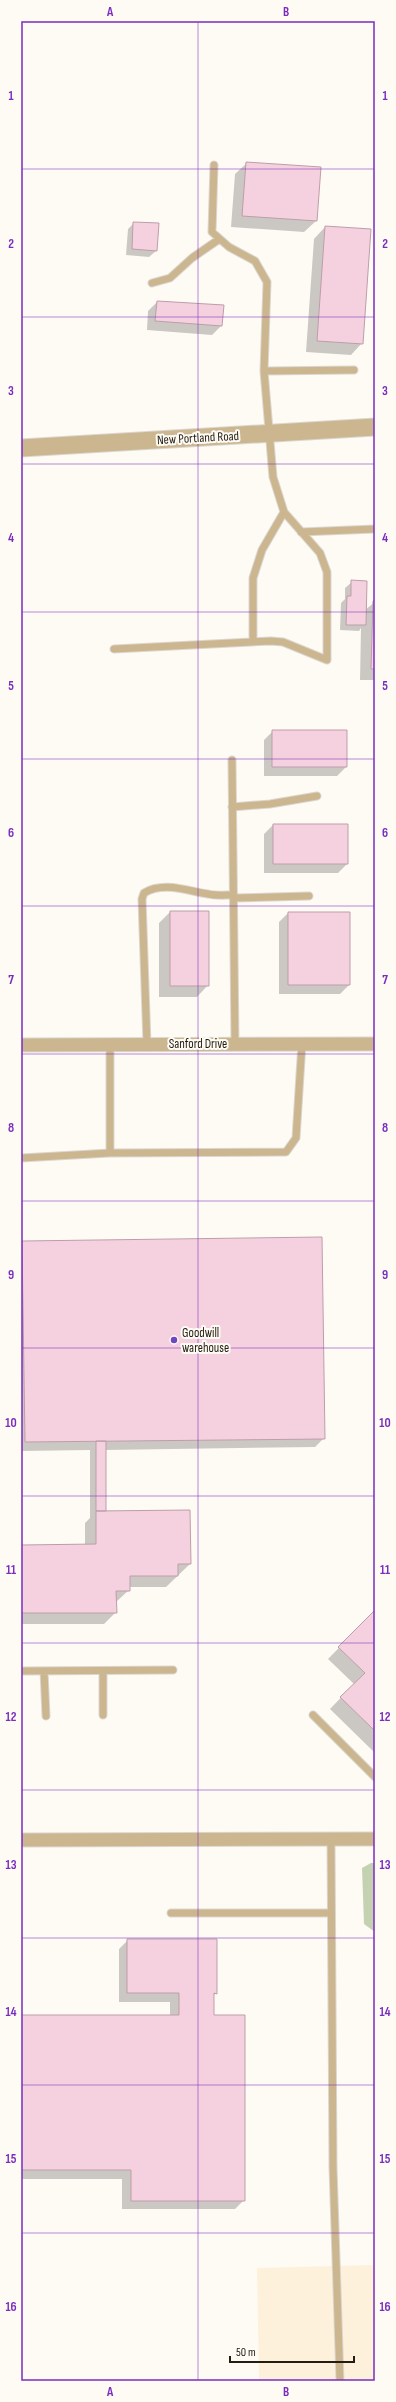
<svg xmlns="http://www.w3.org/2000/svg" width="396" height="2402" viewBox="0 0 396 2402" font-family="'Sofia Sans Condensed',sans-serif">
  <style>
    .built { fill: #fef1db }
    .green { fill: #c4d2b2 }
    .shadow { fill: #0003 }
    .building { fill: #f5d1df; stroke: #be9daa }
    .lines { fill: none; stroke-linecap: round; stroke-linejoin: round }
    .service-casing { stroke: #dbd7d1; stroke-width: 9 }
    .minor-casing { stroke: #dbd7d1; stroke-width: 15 }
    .tertiary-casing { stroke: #dbd7d1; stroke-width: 19 }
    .service { stroke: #cbb68f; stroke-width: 7 }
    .minor { stroke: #cbb68f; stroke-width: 13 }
    .tertiary { stroke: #cbb68f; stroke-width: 17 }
    .grid { fill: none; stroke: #7b2cbf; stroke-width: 1; stroke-opacity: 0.55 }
    .poi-dot { fill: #6948c0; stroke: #fefbf5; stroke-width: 1.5 }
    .labels { text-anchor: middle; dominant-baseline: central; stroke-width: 4; stroke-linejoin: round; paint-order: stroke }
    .street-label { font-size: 13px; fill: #221c11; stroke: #fefbf5 }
    .poi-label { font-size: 13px; fill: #221c11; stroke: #fefbf5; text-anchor: start }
    .neatline { fill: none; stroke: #7b2cbf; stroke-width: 1.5 }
    .grid-label { font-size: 13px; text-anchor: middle; font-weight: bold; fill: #7b2cbf }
  </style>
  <rect width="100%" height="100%" fill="#fefbf5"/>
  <!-- built -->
  <path class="built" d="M 375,2265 L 375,2381 L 259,2381 L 257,2268 Z"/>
  <!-- green -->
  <path class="green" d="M 371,1863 L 375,1863 L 375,1932 L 364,1924 L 362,1868 Z"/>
  <!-- shadow -->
  <path class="shadow" d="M 247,163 L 319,168 L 316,221 L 304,232 L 231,227 L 235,174 Z
    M 134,223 L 156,251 L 149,257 L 126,255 L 128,229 Z
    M 325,227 L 362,343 L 351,355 L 306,352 L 314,239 Z
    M 157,302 L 221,326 L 212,335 L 147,330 L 148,311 Z
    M 352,582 L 365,610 L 375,602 L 375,680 L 360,680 L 361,628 L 359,631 L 340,630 L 341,603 L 345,599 L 345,588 Z
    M 273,731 L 346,731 L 346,767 L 337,776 L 264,776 L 264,740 Z
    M 273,825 L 347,864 L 338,873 L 264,873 L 264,834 Z
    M 170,912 L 208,985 L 197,997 L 159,997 L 159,923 Z
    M 288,913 L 349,985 L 340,994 L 279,994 L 279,922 Z
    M 23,1242 L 324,1438 L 315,1447 L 105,1450 L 105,1512 L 190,1564 L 166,1587 L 129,1587 L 129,1590 L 116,1602 L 116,1612 L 104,1624 L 21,1624 L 21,1546 L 85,1545 L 85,1523 L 90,1518 L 90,1450 L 21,1451 L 21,1244 Z
    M 375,1611 L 375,1753 L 330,1709 L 354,1684 L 328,1659 Z
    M 128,1940 L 216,1993 L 213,1996 L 213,2016 L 244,2200 L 235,2209 L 122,2209 L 122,2179 L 21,2179 L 21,2016 L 170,2016 L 170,2002 L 119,2002 L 119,1949 Z"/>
  <!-- building -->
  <path class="building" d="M 246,162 L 321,167 L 317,221 L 242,216 Z
    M 133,222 L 159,223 L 157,251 L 132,249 Z
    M 325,226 L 371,229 L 363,344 L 317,341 Z
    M 157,301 L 224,305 L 222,326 L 155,321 Z
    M 351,580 L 367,581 L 366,625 L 346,625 L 347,596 L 351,596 Z
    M 373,601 L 375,601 L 375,669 L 371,669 Z
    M 272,730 L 347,730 L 347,767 L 272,767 Z
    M 273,824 L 348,824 L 348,864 L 273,864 Z
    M 170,911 L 209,911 L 209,986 L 170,986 Z
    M 288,912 L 350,912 L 350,985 L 288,985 Z
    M 322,1237 L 325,1439 L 25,1442 L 22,1241 Z
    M 96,1441 L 106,1441 L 106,1511 L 96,1511 Z
    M 190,1510 L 191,1564 L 178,1564 L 178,1576 L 130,1576 L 130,1591 L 116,1591 L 117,1613 L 21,1613 L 21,1545 L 96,1544 L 96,1511 Z
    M 375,1610 L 375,1731 L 340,1697 L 365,1673 L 338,1647 Z
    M 127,1939 L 217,1939 L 217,1994 L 214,1993 L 214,2015 L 245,2015 L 245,2201 L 131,2201 L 131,2170 L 21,2170 L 21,2015 L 179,2015 L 179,1993 L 127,1993 Z"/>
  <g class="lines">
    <!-- service casing -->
    <g class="service-casing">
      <path id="service" d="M 152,283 L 170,278 L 192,258 L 218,240
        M 264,371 L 354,370
        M 301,532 L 375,529
        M 253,642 L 253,578 L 262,550 L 284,512
        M 114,649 L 271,641 L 283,642 L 327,660 L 327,572 L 320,553 L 284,512 L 273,477 L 264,371 L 267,282 L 255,261 L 229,247 L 212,232 L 214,165
        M 232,760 L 235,1043
        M 232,807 L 270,804 L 317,796
        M 233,898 L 309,896
        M 110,1044 L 110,1153 L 286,1152 L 296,1138 L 302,1043
        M 147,1044 L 142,899 L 144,893 C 163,881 188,891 208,894 C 216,896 225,895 233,895
        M 21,1158 L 110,1153
        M 21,1671 L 173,1670
        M 44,1671 L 46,1716
        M 103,1671 L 103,1715
        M 313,1715 L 375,1777
        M 331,1839 L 333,2167 L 340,2381
        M 171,1913 L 331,1913"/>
    </g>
    <!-- minor casing -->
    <g class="minor-casing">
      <path id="minor" d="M 21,1045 L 375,1044
        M 21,1840 L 375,1839"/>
    </g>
    <!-- tertiary casing -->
    <g class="tertiary-casing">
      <path id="tertiary" d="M 21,448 L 375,427"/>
    </g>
    <!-- service -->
    <use href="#service" class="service"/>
    <!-- minor -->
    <use href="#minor" class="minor"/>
    <!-- tertiary -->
    <use href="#tertiary" class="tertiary"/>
  </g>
  <!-- grid -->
  <path class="grid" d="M 198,21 L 198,2381M 21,169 L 375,169M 21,317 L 375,317M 21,464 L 375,464M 21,612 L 375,612M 21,759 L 375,759M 21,906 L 375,906M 21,1054 L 375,1054M 21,1201 L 375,1201M 21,1348 L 375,1348M 21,1496 L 375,1496M 21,1643 L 375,1643M 21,1790 L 375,1790M 21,1938 L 375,1938M 21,2085 L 375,2085M 21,2233 L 375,2233"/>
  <!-- markers -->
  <circle class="poi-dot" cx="174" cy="1340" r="4"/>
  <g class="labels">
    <!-- street labels -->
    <g class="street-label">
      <text transform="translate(198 438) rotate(-3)">New Portland Road</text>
      <text x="198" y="1044">Sanford Drive</text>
    </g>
    <!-- poi labels -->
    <g class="poi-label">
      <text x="182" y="1333">Goodwill<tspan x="182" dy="15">warehouse</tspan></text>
    </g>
  </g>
  <!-- border -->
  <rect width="396" height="2402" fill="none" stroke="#fefbf5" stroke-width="44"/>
  <!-- scale -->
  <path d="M230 2356v6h124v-6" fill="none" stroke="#221c11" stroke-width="2"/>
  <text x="236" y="2356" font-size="12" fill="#221c11" stroke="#fefbf5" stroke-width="3" paint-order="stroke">50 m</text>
  <rect x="22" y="22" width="352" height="2358" class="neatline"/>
  <g class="grid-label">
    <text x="110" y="16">A</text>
    <text x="286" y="16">B</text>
    <text x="11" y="100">1</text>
    <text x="385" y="100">1</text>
    <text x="11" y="248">2</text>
    <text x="385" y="248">2</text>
    <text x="11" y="395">3</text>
    <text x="385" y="395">3</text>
    <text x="11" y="542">4</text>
    <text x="385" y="542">4</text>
    <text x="11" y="690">5</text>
    <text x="385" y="690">5</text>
    <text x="11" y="837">6</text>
    <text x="385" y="837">6</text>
    <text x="11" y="984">7</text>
    <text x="385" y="984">7</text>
    <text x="11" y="1132">8</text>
    <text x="385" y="1132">8</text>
    <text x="11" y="1279">9</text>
    <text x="385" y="1279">9</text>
    <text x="11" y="1427">10</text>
    <text x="385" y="1427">10</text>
    <text x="11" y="1574">11</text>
    <text x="385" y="1574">11</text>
    <text x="11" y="1721">12</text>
    <text x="385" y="1721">12</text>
    <text x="11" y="1869">13</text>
    <text x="385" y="1869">13</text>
    <text x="11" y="2016">14</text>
    <text x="385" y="2016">14</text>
    <text x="11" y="2163">15</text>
    <text x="385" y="2163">15</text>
    <text x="11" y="2311">16</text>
    <text x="385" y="2311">16</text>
    <text x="110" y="2396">A</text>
    <text x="286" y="2396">B</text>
  </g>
</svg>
